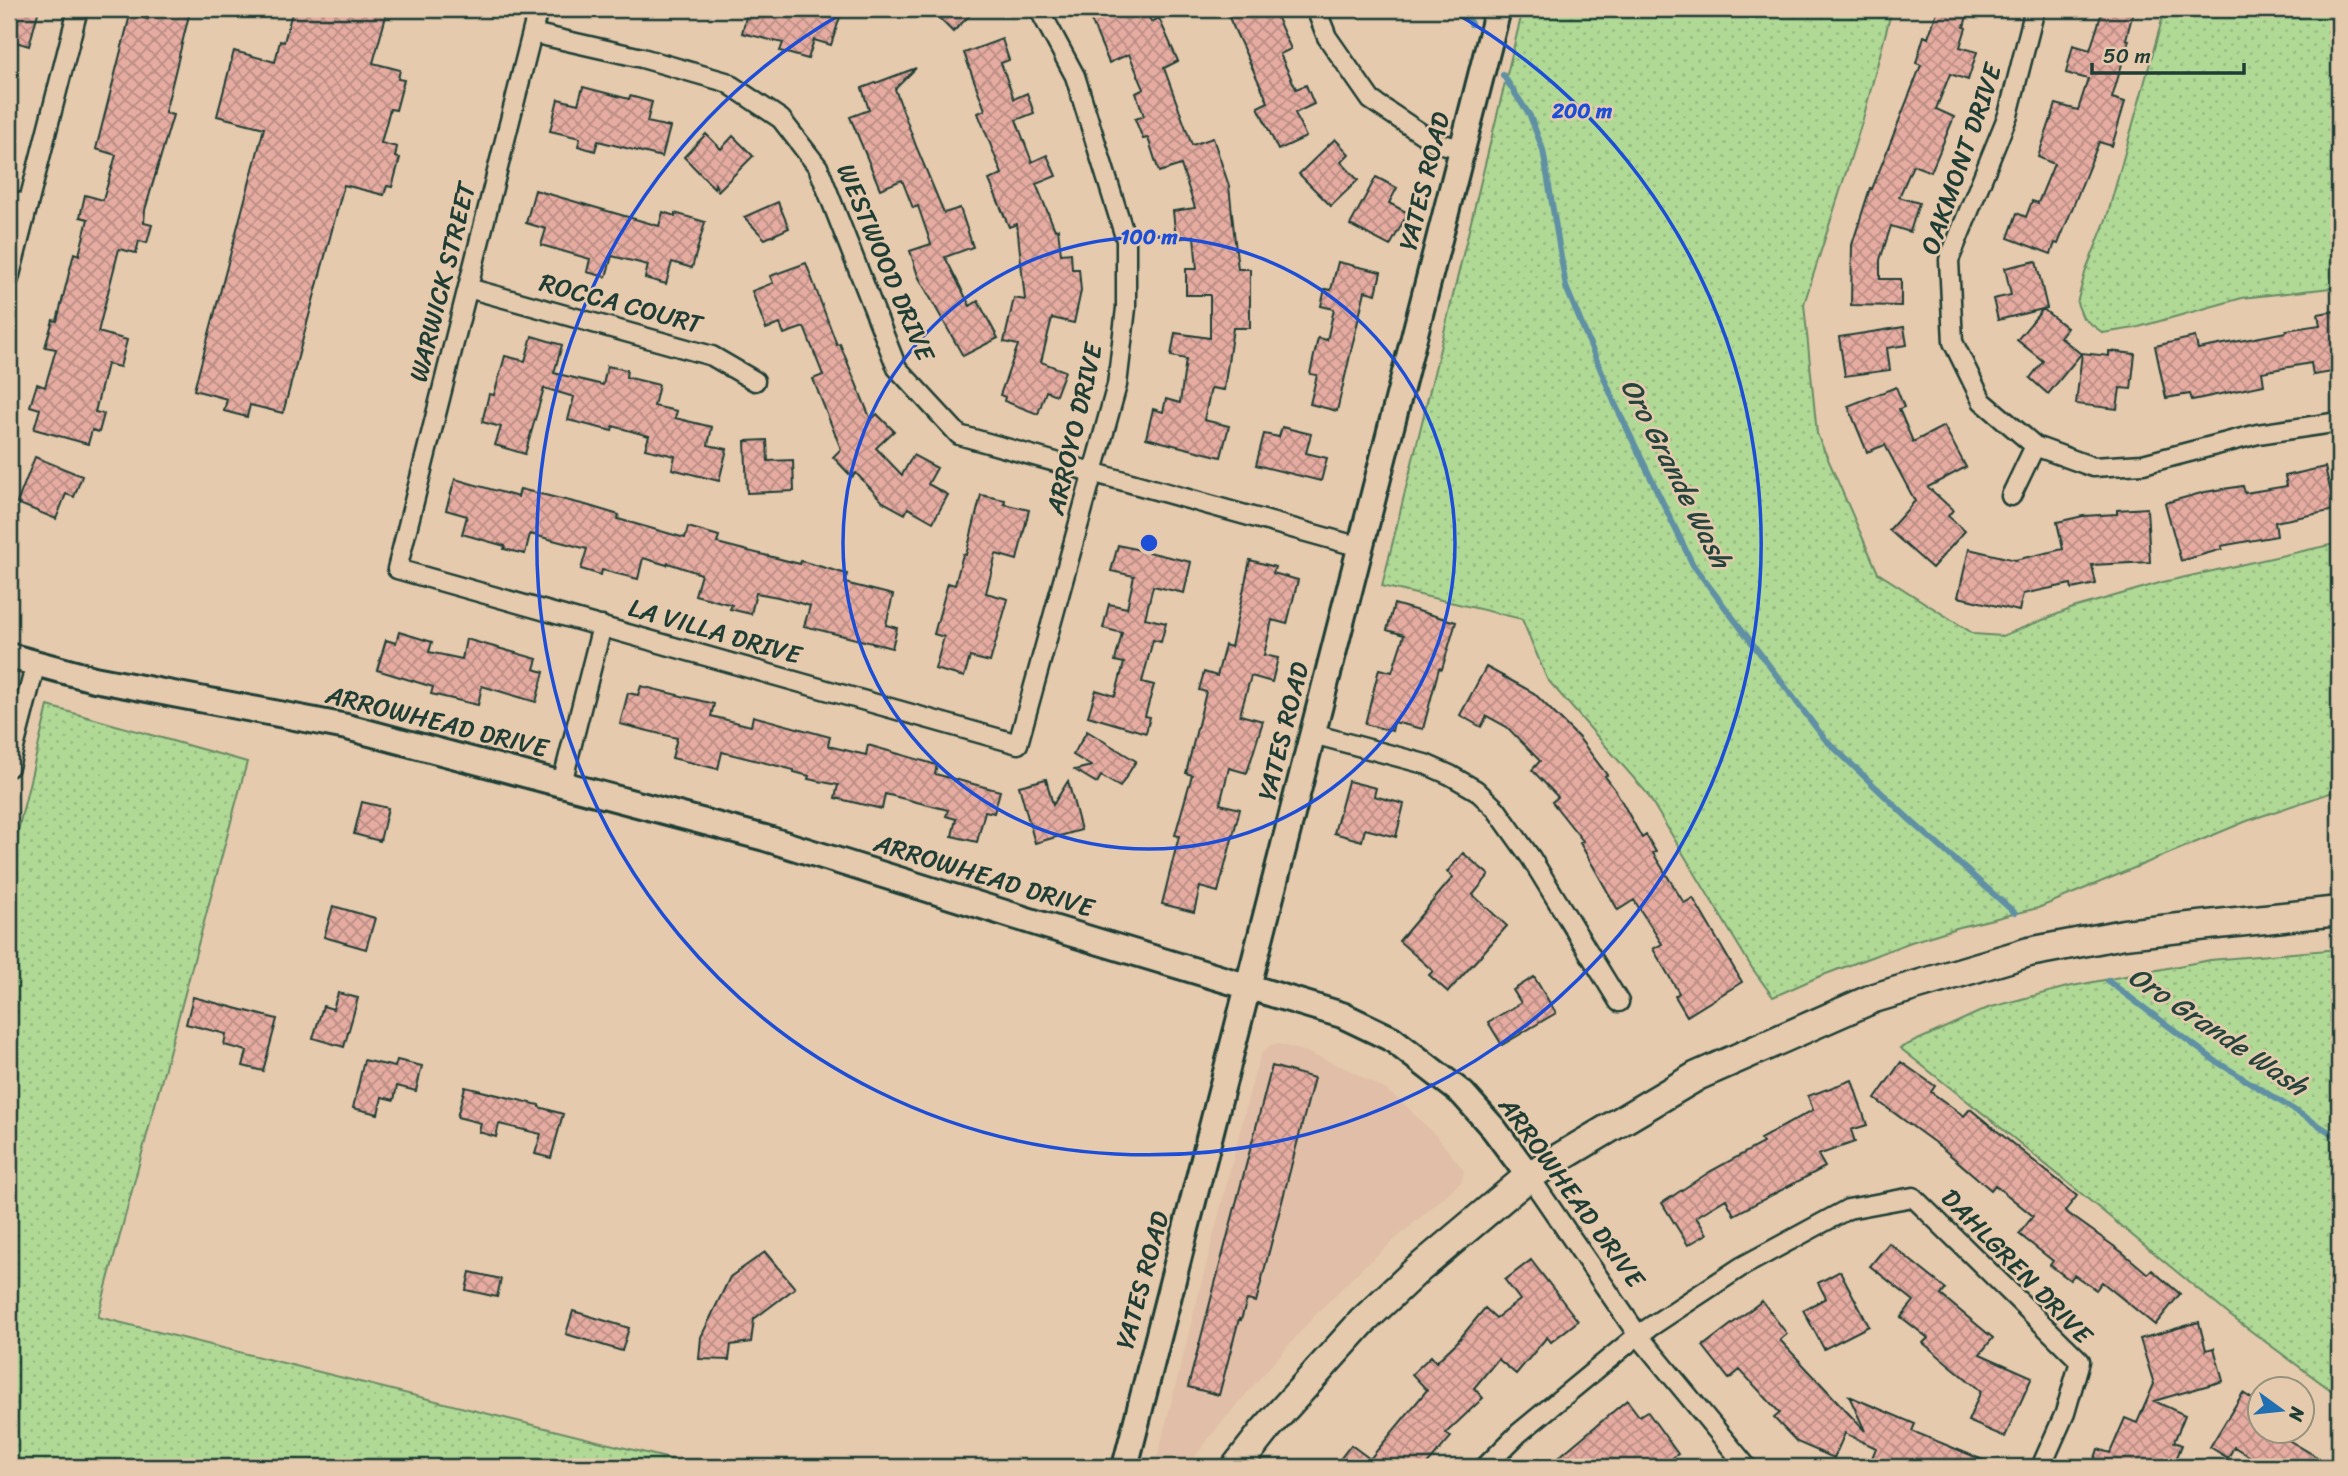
<svg xmlns="http://www.w3.org/2000/svg" width="2348" height="1476" viewBox="0 0 2348 1476" font-family="Sriracha,sans-serif">
  <style>
    .built { fill: #e1bea7 }
    .grass { fill: url(#grass-dots); stroke: #688b65; stroke-width: 2 }
    .lines { fill: none; stroke-linecap: round; stroke-linejoin: round }
    .stream { stroke: #6190a3; stroke-width: 6 }
    .building { fill: url(#building-cross-hatch); stroke: #1f3d34; stroke-width: 2 }
    .street-casing { stroke: #1f3d34; stroke-width: 23 }
    .secondary-casing { stroke: #1f3d34; stroke-width: 30 }
    .primary-casing { stroke: #1f3d34; stroke-width: 33 }
    .street { stroke: #e5caad; stroke-width: 18 }
    .secondary { stroke: #e5caad; stroke-width: 24 }
    .primary { stroke: #e5caad; stroke-width: 28 }
    .ring { fill: none; stroke: #1d4ed8; stroke-width: 3.5 }
    .labels { text-anchor: middle; dominant-baseline: central; stroke-width: 5; stroke-linejoin: round; paint-order: stroke }
    .street-label { font-size: 26px; fill: #1f3d34; stroke: #e5caad }
    .water-label { font-size: 28px; font-style: italic; fill: #24443d; stroke: #e5caad }
    .centre { fill: #1d4ed8; stroke: #e5caad; stroke-width: 3.5 }
    .ring-label { font-size: 21px; text-anchor: middle; font-weight: bold; fill: #1d4ed8; stroke: #e5caad; stroke-width: 5; stroke-linejoin: round; paint-order: stroke }
  </style>
  <defs>
    <pattern id="grass-dots" width="8" height="8" patternUnits="userSpaceOnUse" patternTransform="scale(1.75)"><rect width="8" height="8" fill="#b0d996"/><path d="M2 2h.1M6 6h.1" fill="none" stroke="#97bb82" stroke-width="1.8" stroke-linecap="round"/></pattern>
    <pattern id="building-cross-hatch" width="8" height="8" patternUnits="userSpaceOnUse" patternTransform="scale(1.75)"><rect width="8" height="8" fill="#e6aca1"/><path d="M0 0l8 8M0 8l8-8" fill="none" stroke="#ba8d84"/></pattern>
  </defs>
  <rect width="100%" height="100%" fill="#e5caad"/>
  <filter id="ink" filterUnits="userSpaceOnUse"><feTurbulence type="fractalNoise" baseFrequency=".0143" numOctaves="2"/><feDisplacementMap in="SourceGraphic" scale="14" xChannelSelector="R" yChannelSelector="G"/><feConvolveMatrix kernelMatrix="1 2 1 2 8 2 1 2 1" color-interpolation-filters="sRGB"/></filter>
  <g filter="url(#ink)">
    <!-- built -->
    <path class="built" d="M 1278,1044 L 1306,1052 L 1345,1068 L 1386,1090 L 1407,1107 L 1437,1137 L 1464,1171 L 1463,1177 L 1461,1182 L 1362,1268 L 1315,1315 L 1220,1424 L 1187,1467 L 1155,1467 L 1255,1072 L 1261,1054 L 1271,1045 Z"/>
    <!-- grass -->
    <path class="grass" d="M 1523,9 L 1892,9 L 1863,119 L 1804,304 L 1817,434 L 1878,573 L 1974,634 L 2002,636 L 2073,608 L 2163,582 L 2339,543 L 2339,790 L 2247,821 L 2038,908 L 1960,927 L 1911,942 L 1818,977 L 1773,997 L 1752,968 L 1646,792 L 1547,679 L 1522,619 L 1382,586 Z
      M 2165,9 L 2339,9 L 2339,287 L 2242,298 L 2135,328 L 2103,333 L 2083,318 L 2077,303 L 2085,273 L 2107,217 Z
      M 48,706 L 247,762 L 98,1317 L 702,1467 L 9,1467 L 9,868 Z
      M 2339,949 L 2339,1396 L 2232,1317 L 1995,1123 L 1900,1048 L 1988,1008 L 2067,987 L 2210,960 Z"/>
    <g class="lines">
      <!-- stream -->
      <path class="stream" d="M 1463,9 L 1471,24
        M 1503,75 L 1530,116 L 1543,150 L 1566,287 L 1615,404 L 1693,565 L 1824,738 L 1910,820 L 2015,913
        M 2108,981 L 2214,1060 L 2339,1138"/>
    </g>
    <!-- building -->
    <path class="building" d="M 9,9 L 39,9 L 29,46 L 9,40 Z
      M 150,9 L 164,9 L 189,15 L 165,113 L 173,115 L 145,210 L 144,223 L 152,225 L 147,243 L 139,241 L 136,253 L 119,249 L 98,332 L 127,340 L 120,367 L 107,364 L 95,412 L 104,414 L 99,432 L 92,430 L 88,444 L 34,429 L 40,409 L 30,406 L 37,384 L 45,387 L 56,349 L 45,347 L 53,320 L 57,321 L 74,253 L 79,255 L 88,219 L 80,217 L 85,195 L 103,200 L 116,155 L 96,149 L 130,15 L 148,19 Z
      M 293,9 L 388,9 L 373,63 L 400,70 L 398,79 L 404,80 L 396,110 L 390,109 L 381,143 L 397,147 L 395,157 L 400,158 L 392,187 L 387,186 L 384,195 L 344,185 L 283,413 L 250,405 L 247,417 L 224,411 L 227,399 L 194,390 L 264,128 L 217,116 L 234,51 L 275,62 L 280,41 L 284,42 Z
      M 748,9 L 812,9 L 840,17 L 831,45 L 814,40 L 808,59 L 780,51 L 783,43 L 742,33 Z
      M 930,9 L 976,9 L 953,32 Z
      M 1097,9 L 1145,9 L 1151,22 L 1159,18 L 1178,61 L 1164,68 L 1192,145 L 1213,138 L 1229,186 L 1238,269 L 1250,269 L 1250,328 L 1233,328 L 1224,390 L 1211,388 L 1204,420 L 1229,426 L 1221,457 L 1146,438 L 1153,409 L 1163,412 L 1166,399 L 1180,403 L 1186,359 L 1171,356 L 1175,333 L 1210,338 L 1210,295 L 1186,295 L 1186,269 L 1197,269 L 1194,236 L 1176,239 L 1173,211 L 1195,208 L 1181,165 L 1159,172 L 1148,138 L 1143,139 L 1135,119 L 1144,116 L 1136,93 L 1144,89 L 1129,54 L 1109,63 L 1088,13 Z
      M 1225,9 L 1273,9 L 1291,49 L 1280,54 L 1296,89 L 1306,85 L 1314,104 L 1295,113 L 1306,137 L 1278,150 L 1258,107 L 1268,102 Z
      M 1938,9 L 1969,9 L 1964,27 L 1966,28 L 1960,47 L 1977,52 L 1968,80 L 1950,74 L 1936,109 L 1954,117 L 1931,172 L 1913,165 L 1899,197 L 1919,203 L 1910,232 L 1891,226 L 1880,260 L 1880,279 L 1901,279 L 1901,306 L 1851,305 L 1852,245 L 1870,188 L 1872,189 L 1921,65 L 1916,63 L 1924,36 L 1928,38 Z
      M 2103,9 L 2134,9 L 2126,39 L 2129,40 L 2112,98 L 2125,102 L 2112,146 L 2099,142 L 2058,244 L 2055,243 L 2051,254 L 2008,238 L 2017,213 L 2026,217 L 2032,201 L 2038,203 L 2054,164 L 2038,157 L 2056,104 L 2078,110 L 2088,79 L 2066,73 L 2073,45 L 2090,50 Z
      M 1002,39 L 1009,60 L 1001,63 L 1014,99 L 1027,93 L 1034,113 L 1016,120 L 1032,162 L 1047,155 L 1056,176 L 1036,184 L 1055,230 L 1058,229 L 1061,254 L 1071,253 L 1072,269 L 1079,269 L 1081,291 L 1074,323 L 1052,318 L 1041,362 L 1065,371 L 1056,395 L 1046,391 L 1038,414 L 1004,401 L 1005,397 L 1000,395 L 1018,345 L 1004,342 L 1014,298 L 1025,300 L 1017,224 L 1009,227 L 989,180 L 1002,174 L 978,113 L 985,110 L 964,53 Z
      M 916,68 L 895,89 L 916,146 L 944,213 L 960,208 L 973,247 L 945,257 L 970,306 L 978,301 L 998,338 L 963,356 L 918,276 L 910,251 L 931,244 L 918,206 L 913,208 L 902,180 L 880,189 L 850,117 L 869,110 L 862,88 Z
      M 583,87 L 629,99 L 630,96 L 652,102 L 647,122 L 670,127 L 662,157 L 598,141 L 595,151 L 578,146 L 580,138 L 550,131 L 558,99 L 578,104 Z
      M 706,134 L 721,149 L 733,136 L 753,156 L 718,191 L 715,184 L 714,188 L 684,157 Z
      M 1335,139 L 1349,154 L 1341,162 L 1358,180 L 1331,206 L 1299,174 Z
      M 1376,177 L 1397,188 L 1389,203 L 1408,213 L 1390,246 L 1350,225 Z
      M 535,190 L 659,226 L 663,212 L 675,216 L 675,213 L 705,222 L 692,268 L 672,262 L 666,284 L 645,278 L 648,265 L 612,256 L 606,277 L 587,272 L 590,259 L 541,245 L 546,229 L 526,223 Z
      M 778,202 L 789,228 L 765,239 L 744,217 Z
      M 2036,261 L 2047,308 L 1998,320 L 1993,299 L 2011,295 L 2005,268 Z
      M 1338,262 L 1381,272 L 1376,294 L 1365,291 L 1337,411 L 1310,404 L 1317,375 L 1310,374 L 1318,338 L 1327,340 L 1334,309 L 1321,306 L 1325,289 L 1331,290 Z
      M 806,263 L 837,345 L 840,344 L 871,420 L 877,414 L 894,431 L 876,448 L 902,475 L 913,455 L 937,468 L 928,484 L 948,495 L 933,522 L 908,508 L 905,514 L 883,502 L 856,473 L 852,477 L 833,457 L 841,449 L 813,379 L 823,375 L 804,327 L 784,334 L 780,324 L 766,329 L 752,291 L 773,283 L 770,276 Z
      M 2043,309 L 2067,328 L 2060,337 L 2081,354 L 2048,394 L 2030,378 L 2043,361 L 2017,340 Z
      M 2335,311 L 2339,338 L 2339,371 L 2313,375 L 2311,363 L 2262,372 L 2264,385 L 2192,400 L 2190,394 L 2166,398 L 2155,346 L 2195,337 L 2198,349 L 2286,332 L 2286,330 L 2320,325 L 2318,314 Z
      M 1904,327 L 1907,345 L 1887,348 L 1890,370 L 1845,376 L 1839,337 Z
      M 532,336 L 562,345 L 554,373 L 603,385 L 607,366 L 627,370 L 626,377 L 659,385 L 654,406 L 677,411 L 675,418 L 712,427 L 708,445 L 727,449 L 719,481 L 672,469 L 675,456 L 645,449 L 649,436 L 613,426 L 612,431 L 568,420 L 574,397 L 544,388 L 525,454 L 495,445 L 501,427 L 482,422 L 489,394 L 494,395 L 505,356 L 525,361 Z
      M 2109,351 L 2135,354 L 2131,389 L 2120,388 L 2117,409 L 2076,404 L 2082,353 L 2109,356 Z
      M 1896,387 L 1904,407 L 1899,409 L 1913,442 L 1944,426 L 1966,467 L 1928,487 L 1953,510 L 1948,516 L 1965,531 L 1932,568 L 1889,530 L 1915,501 L 1885,445 L 1867,452 L 1848,406 Z
      M 1282,427 L 1311,434 L 1306,453 L 1327,458 L 1321,481 L 1256,465 L 1264,434 L 1279,437 Z
      M 767,440 L 768,461 L 793,460 L 794,491 L 747,493 L 745,441 Z
      M 35,457 L 82,476 L 74,497 L 66,494 L 56,519 L 17,503 Z
      M 2325,467 L 2335,510 L 2275,522 L 2277,536 L 2221,546 L 2222,549 L 2181,561 L 2165,503 L 2205,492 L 2243,486 L 2245,493 L 2287,486 L 2285,476 Z
      M 455,479 L 518,497 L 520,489 L 586,505 L 619,515 L 618,519 L 685,538 L 688,527 L 719,536 L 717,543 L 800,564 L 801,561 L 847,574 L 845,583 L 893,595 L 886,625 L 897,628 L 892,648 L 804,626 L 810,606 L 778,597 L 756,593 L 751,614 L 730,609 L 732,605 L 695,595 L 701,574 L 668,563 L 667,565 L 643,558 L 638,579 L 602,570 L 601,575 L 581,569 L 587,549 L 530,534 L 525,554 L 504,549 L 505,546 L 462,534 L 467,516 L 446,510 Z
      M 981,495 L 1005,500 L 1004,504 L 1029,510 L 1017,560 L 996,554 L 986,593 L 1008,599 L 990,662 L 970,657 L 964,677 L 935,669 L 944,637 L 934,634 L 948,583 L 955,585 L 963,554 L 966,555 Z
      M 2147,508 L 2150,562 L 2092,565 L 2096,584 L 2072,589 L 2071,584 L 2023,594 L 2019,611 L 1958,597 L 1969,549 L 2015,560 L 2063,549 L 2057,522 L 2083,516 L 2117,514 L 2117,510 Z
      M 1118,545 L 1191,562 L 1184,593 L 1153,586 L 1145,618 L 1166,623 L 1161,642 L 1153,640 L 1142,682 L 1154,685 L 1145,716 L 1150,717 L 1146,733 L 1088,716 L 1096,690 L 1115,696 L 1124,663 L 1115,661 L 1122,633 L 1103,628 L 1109,604 L 1127,608 L 1134,576 L 1111,571 Z
      M 1250,560 L 1275,567 L 1273,573 L 1298,580 L 1287,624 L 1272,620 L 1264,655 L 1278,658 L 1272,682 L 1251,676 L 1240,715 L 1263,721 L 1247,773 L 1229,768 L 1220,804 L 1240,809 L 1218,892 L 1200,887 L 1194,912 L 1162,904 L 1179,836 L 1175,835 L 1192,775 L 1186,773 L 1206,692 L 1199,690 L 1204,672 L 1217,676 L 1225,645 L 1231,647 Z
      M 1394,604 L 1456,622 L 1442,669 L 1439,668 L 1423,729 L 1394,722 L 1392,731 L 1365,724 L 1379,669 L 1392,672 L 1404,635 L 1387,630 Z
      M 399,632 L 432,642 L 429,652 L 462,659 L 466,639 L 537,659 L 534,669 L 544,672 L 536,702 L 482,686 L 478,705 L 431,694 L 433,687 L 377,670 L 386,640 L 396,643 Z
      M 1486,667 L 1534,693 L 1579,738 L 1607,775 L 1605,776 L 1616,791 L 1642,838 L 1646,835 L 1656,852 L 1653,853 L 1684,903 L 1693,898 L 1742,982 L 1687,1016 L 1675,996 L 1679,993 L 1653,949 L 1662,944 L 1634,900 L 1618,910 L 1580,843 L 1583,841 L 1552,802 L 1558,797 L 1532,770 L 1540,761 L 1507,727 L 1487,716 L 1481,727 L 1460,715 Z
      M 641,686 L 714,704 L 711,716 L 751,726 L 753,716 L 830,737 L 828,746 L 866,755 L 868,745 L 937,765 L 935,774 L 1000,791 L 994,813 L 985,811 L 977,842 L 952,836 L 956,819 L 946,816 L 948,810 L 885,794 L 882,809 L 835,798 L 838,785 L 808,779 L 809,776 L 794,772 L 794,770 L 722,752 L 718,769 L 672,758 L 677,738 L 620,724 L 628,693 L 638,695 Z
      M 1087,731 L 1136,761 L 1120,787 L 1101,776 L 1097,783 L 1075,770 L 1091,766 L 1073,755 Z
      M 1046,779 L 1053,805 L 1068,781 L 1081,830 L 1035,843 L 1019,786 Z
      M 1348,781 L 1376,788 L 1374,796 L 1404,804 L 1396,837 L 1365,829 L 1362,841 L 1334,833 Z
      M 362,802 L 388,808 L 380,841 L 354,834 Z
      M 1463,853 L 1489,875 L 1473,895 L 1507,926 L 1448,992 L 1429,975 L 1433,971 L 1399,941 L 1453,877 L 1447,872 Z
      M 333,906 L 375,918 L 366,949 L 324,937 Z
      M 1534,977 L 1556,1013 L 1502,1045 L 1488,1022 L 1521,1003 L 1513,990 Z
      M 338,993 L 358,998 L 344,1047 L 313,1038 L 323,1006 L 333,1009 Z
      M 193,997 L 277,1019 L 263,1071 L 243,1066 L 247,1051 L 224,1045 L 226,1034 L 186,1024 Z
      M 364,1060 L 395,1067 L 397,1060 L 422,1066 L 416,1091 L 397,1086 L 394,1100 L 382,1097 L 378,1114 L 353,1108 Z
      M 1901,1062 L 1935,1086 L 1931,1092 L 1964,1116 L 1970,1109 L 2077,1196 L 2065,1211 L 2122,1252 L 2148,1274 L 2152,1270 L 2180,1294 L 2155,1325 L 2102,1282 L 2096,1290 L 2074,1275 L 2070,1280 L 2050,1265 L 2053,1261 L 2019,1234 L 2033,1216 L 1995,1185 L 1991,1190 L 1942,1148 L 1875,1099 Z
      M 1272,1066 L 1314,1078 L 1256,1302 L 1247,1300 L 1241,1320 L 1239,1319 L 1219,1395 L 1188,1387 Z
      M 1852,1080 L 1867,1125 L 1851,1130 L 1855,1142 L 1818,1155 L 1825,1167 L 1734,1215 L 1726,1199 L 1696,1217 L 1707,1234 L 1688,1245 L 1662,1203 L 1711,1171 L 1763,1143 L 1760,1139 L 1813,1110 L 1808,1096 Z
      M 465,1087 L 539,1105 L 539,1107 L 563,1114 L 551,1158 L 535,1154 L 541,1134 L 499,1124 L 496,1137 L 479,1132 L 481,1123 L 457,1117 Z
      M 1889,1243 L 1946,1289 L 1941,1295 L 1993,1338 L 1980,1354 L 2032,1377 L 2005,1437 L 1968,1421 L 1981,1391 L 1923,1343 L 1928,1338 L 1901,1317 L 1914,1301 L 1870,1266 Z
      M 765,1252 L 795,1288 L 754,1319 L 751,1342 L 731,1345 L 729,1360 L 699,1359 L 701,1337 L 730,1277 Z
      M 1531,1260 L 1578,1321 L 1551,1342 L 1547,1337 L 1516,1374 L 1498,1359 L 1474,1388 L 1483,1398 L 1446,1433 L 1451,1437 L 1425,1467 L 1334,1467 L 1351,1445 L 1370,1459 L 1427,1390 L 1412,1374 L 1431,1356 L 1436,1362 L 1457,1342 L 1485,1308 L 1496,1318 L 1520,1300 L 1505,1280 Z
      M 1840,1271 L 1869,1326 L 1824,1349 L 1803,1310 L 1826,1298 L 1818,1283 Z
      M 470,1272 L 501,1279 L 497,1297 L 466,1290 Z
      M 1762,1301 L 1787,1334 L 1780,1340 L 1865,1431 L 1849,1396 L 1915,1424 L 1912,1431 L 2000,1467 L 1882,1467 L 1870,1463 L 1876,1448 L 1845,1433 L 1834,1458 L 1797,1442 L 1774,1418 L 1780,1413 L 1740,1370 L 1729,1379 L 1703,1346 Z
      M 573,1311 L 629,1328 L 622,1351 L 566,1334 Z
      M 2199,1322 L 2206,1350 L 2214,1348 L 2223,1381 L 2154,1401 L 2185,1415 L 2174,1442 L 2182,1445 L 2173,1467 L 2092,1467 L 2098,1449 L 2110,1453 L 2125,1418 L 2137,1423 L 2154,1384 L 2140,1339 Z
      M 2243,1393 L 2260,1404 L 2260,1431 L 2290,1431 L 2285,1438 L 2334,1467 L 2267,1467 L 2234,1447 L 2228,1458 L 2210,1447 Z
      M 1627,1400 L 1639,1416 L 1647,1411 L 1678,1454 L 1660,1467 L 1547,1467 Z"/>
    <g class="lines">
      <!-- street casing -->
      <g class="street-casing">
        <path id="street" d="M 538,9 L 397,569 L 1018,744 L 1117,385 L 1126,308 L 1126,240 L 1075,76 L 1039,9
          M 1316,9 L 1327,37 L 1371,100 L 1434,142 L 1463,149
          M 2035,9 L 2008,115 L 1949,260 L 1953,342 L 1982,401 L 2035,446 L 2093,467 L 2143,464 L 2258,434 L 2339,422
          M 532,33 L 642,58 L 726,82 L 781,119 L 818,167 L 897,368 L 959,435 L 1360,547
          M 9,200 L 28,205
          M 9,279 L 78,9
          M 468,288 L 712,356 L 755,381
          M 2011,496 L 2035,446
          M 1313,734 L 1425,764 L 1450,775 L 1476,790 L 1496,809 L 1531,858 L 1619,1002
          M 9,767 L 36,663
          M 562,783 L 602,626
          M 1529,1176 L 1638,1335 L 1747,1467
          M 1485,1467 L 1519,1433 L 1638,1335 L 1741,1267 L 1848,1209 L 1913,1197 L 2080,1361 L 2065,1413 L 2041,1467"/>
      </g>
      <!-- secondary casing -->
      <g class="secondary-casing">
        <path id="secondary" d="M 9,656 L 94,679 L 347,727 L 765,838 L 1043,925 L 1342,1015 L 1392,1039 L 1463,1094 L 1494,1129 L 1529,1176
          M 1125,1467 L 1498,9"/>
      </g>
      <!-- primary casing -->
      <g class="primary-casing">
        <path id="primary" d="M 1236,1467 L 1265,1430 L 1362,1322 L 1415,1272 L 1529,1176 L 1697,1076 L 1874,998 L 2029,952 L 2124,934 L 2339,911"/>
      </g>
      <!-- street -->
      <use href="#street" class="street"/>
      <!-- secondary -->
      <use href="#secondary" class="secondary"/>
      <!-- primary -->
      <use href="#primary" class="primary"/>
    </g>
  </g>
  <!-- distance rings -->
  <g class="ring">
    <circle cx="1149" cy="543" r="306"/>
    <path d="M1450 10A612 612 0 1 1 848 10"/>
  </g>
  <g class="labels">
    <!-- street labels -->
    <g class="street-label">
      <text transform="translate(1961 159) rotate(-71)">OAKMONT DRIVE</text>
      <text transform="translate(1424 181) rotate(-76)">YATES ROAD</text>
      <text transform="translate(886 262) rotate(67)">WESTWOOD DRIVE</text>
      <text transform="translate(442 282) rotate(-76)">WARWICK STREET</text>
      <text transform="translate(621 303) rotate(15)">ROCCA COURT</text>
      <text transform="translate(1074 429) rotate(-77)">ARROYO DRIVE</text>
      <text transform="translate(715 631) rotate(16)">LA VILLA DRIVE</text>
      <text transform="translate(437 721) rotate(14)">ARROWHEAD DRIVE</text>
      <text transform="translate(1283 731) rotate(-76)">YATES ROAD</text>
      <text transform="translate(984 875) rotate(17)">ARROWHEAD DRIVE</text>
      <text transform="translate(1572 1192) rotate(54)">ARROWHEAD DRIVE</text>
      <text transform="translate(2017 1266) rotate(46)">DAHLGREN DRIVE</text>
      <text transform="translate(1142 1280) rotate(-75)">YATES ROAD</text>
    </g>
    <!-- water labels -->
    <g class="water-label">
      <text transform="translate(1676 473) rotate(63)">Oro Grande Wash</text>
      <text transform="translate(2218 1031) rotate(34)">Oro Grande Wash</text>
    </g>
  </g>
  <circle cx="1149" cy="543" r="10" class="centre"/>
  <g class="ring-label">
    <text x="1582" y="118">200 m</text>
    <text x="1149" y="244">100 m</text>
  </g>
  <!-- margin -->
  <rect width="2348" height="1476" fill="none" stroke="#e5caad" stroke-width="35"/>
  <rect x="18" y="18" width="2313" height="1441" fill="none" stroke="#1f3d34" stroke-width="2.5" filter="url(#ink)"/>
  <!-- north arrow -->
  <g transform="translate(2281 1410) rotate(105)"><circle r="33" fill="#e5caad" stroke="#96927d" stroke-width="2"/>
  <path d="M0-5L12 26L0 18L-12 26Z" fill="#1f6fb2"/>
  <text y="-10" font-size="19" font-weight="bold" text-anchor="middle" fill="#1f3d34">N</text>
  </g>
  <!-- scale -->
  <path d="M2092 63v10h152v-10" fill="none" stroke="#1f3d34" stroke-width="3.5"/>
  <text x="2103" y="63" font-size="21" fill="#1f3d34" stroke="#e5caad" stroke-width="5" paint-order="stroke">50 m</text>
</svg>
